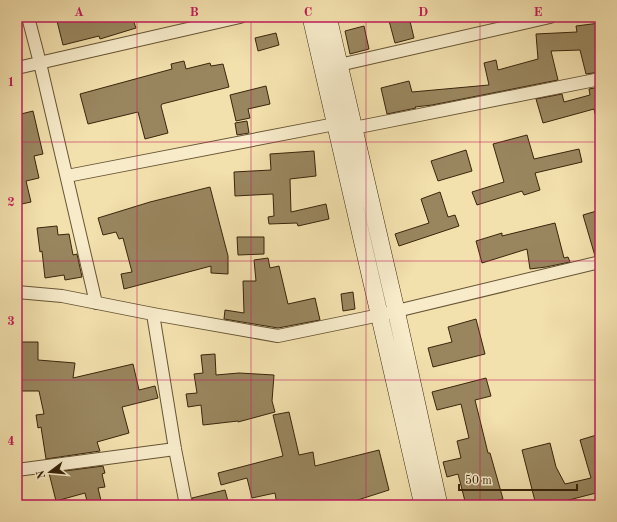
<svg xmlns="http://www.w3.org/2000/svg" width="617" height="522" viewBox="0 0 617 522" font-family="'Old Standard TT',serif">
  <style>
    .building { fill: #99865f; stroke: #39250b }
    .lines { fill: none; stroke-linecap: round; stroke-linejoin: round }
    .street-casing { stroke: #675434; stroke-width: 14 }
    .secondary-casing { stroke: #39250b; stroke-width: 18 }
    .street { stroke: #f7ebca; stroke-width: 12 }
    .secondary { stroke: #f7ebca; stroke-width: 17 }
    .grid { fill: none; stroke: #c2185b; stroke-width: 1; stroke-opacity: 0.55 }
    .neatline { fill: none; stroke: #c2185b; stroke-width: 1.5 }
    .grid-label { font-size: 13px; text-anchor: middle; font-weight: bold; fill: #c2185b }
  </style>
  <rect width="100%" height="100%" fill="#f2e0ad"/>
  <filter id="stains"><feTurbulence type="fractalNoise" baseFrequency=".005" numOctaves="4"/><feColorMatrix values="0 0 0 0 .2 0 0 0 0 .09 0 0 0 0 .02 0 0 0 .5 -.17"/></filter>
  <radialGradient id="worn" r=".72"><stop offset=".6" stop-color="#630" stop-opacity="0"/><stop offset="1" stop-color="#630" stop-opacity=".3"/></radialGradient>
  <!-- building -->
  <path class="building" d="M 56,17 L 132,17 L 136,28 L 100,39 L 99,36 L 63,45 Z
    M 388,17 L 409,17 L 414,38 L 395,43 Z
    M 600,23 L 600,72 L 586,74 L 580,50 L 551,51 L 558,80 L 432,105 L 415,107 L 416,108 L 387,114 L 381,88 L 409,81 L 412,92 L 489,85 L 484,63 L 496,60 L 498,70 L 538,59 L 536,34 L 577,32 L 576,26 Z
    M 364,26 L 369,49 L 350,54 L 345,31 Z
    M 276,33 L 279,45 L 258,51 L 255,38 Z
    M 184,61 L 186,69 L 210,63 L 211,66 L 223,64 L 229,87 L 162,104 L 161,106 L 168,133 L 145,139 L 138,112 L 88,124 L 80,94 L 172,69 L 171,64 Z
    M 266,86 L 270,104 L 248,109 L 250,118 L 236,121 L 230,95 Z
    M 600,87 L 600,114 L 595,114 L 594,109 L 543,123 L 536,99 L 562,94 L 564,102 L 590,95 L 589,89 Z
    M 33,111 L 43,154 L 34,156 L 39,178 L 26,181 L 31,202 L 17,205 L 17,115 Z
    M 247,121 L 249,133 L 237,135 L 235,123 Z
    M 527,135 L 534,159 L 579,149 L 582,162 L 535,173 L 540,190 L 524,195 L 522,191 L 477,205 L 472,192 L 504,182 L 493,144 Z
    M 466,150 L 472,171 L 438,181 L 431,161 Z
    M 314,151 L 316,176 L 290,179 L 291,212 L 326,204 L 329,219 L 298,226 L 297,223 L 269,224 L 268,217 L 274,216 L 273,194 L 235,196 L 234,172 L 271,170 L 270,154 Z
    M 210,187 L 228,256 L 228,274 L 211,273 L 211,266 L 124,289 L 121,274 L 132,272 L 123,238 L 119,239 L 116,232 L 103,235 L 98,218 L 150,202 Z
    M 440,192 L 448,217 L 455,215 L 459,226 L 399,246 L 395,234 L 429,223 L 421,199 Z
    M 600,210 L 600,255 L 595,256 L 583,215 Z
    M 555,223 L 564,258 L 568,257 L 570,262 L 546,267 L 530,269 L 527,249 L 482,263 L 476,241 L 502,233 L 502,236 Z
    M 57,226 L 58,235 L 69,234 L 73,255 L 77,254 L 82,277 L 65,280 L 64,275 L 45,278 L 42,251 L 40,252 L 37,228 Z
    M 237,237 L 264,237 L 264,254 L 238,255 Z
    M 268,258 L 270,268 L 279,266 L 288,304 L 315,298 L 320,320 L 278,328 L 224,319 L 225,310 L 244,313 L 243,281 L 256,281 L 254,260 Z
    M 353,292 L 355,309 L 343,311 L 341,294 Z
    M 476,319 L 485,354 L 433,367 L 428,348 L 452,342 L 448,327 Z
    M 17,342 L 38,342 L 38,360 L 75,363 L 73,378 L 133,364 L 139,390 L 155,386 L 158,398 L 122,407 L 129,433 L 97,442 L 100,451 L 46,459 L 41,427 L 38,428 L 36,415 L 44,414 L 39,391 L 17,391 Z
    M 215,354 L 216,375 L 239,373 L 274,375 L 272,401 L 275,412 L 238,422 L 238,421 L 203,425 L 201,405 L 188,407 L 186,394 L 197,393 L 194,374 L 203,373 L 201,355 Z
    M 486,378 L 491,396 L 475,400 L 488,453 L 490,453 L 503,499 L 498,500 L 500,505 L 466,505 L 458,474 L 447,477 L 443,462 L 461,458 L 457,441 L 469,438 L 461,404 L 437,410 L 432,392 Z
    M 289,412 L 299,455 L 313,452 L 315,466 L 379,450 L 389,490 L 342,505 L 277,505 L 275,493 L 252,498 L 247,478 L 221,485 L 218,473 L 283,456 L 273,415 Z
    M 600,434 L 600,495 L 597,496 L 596,493 L 565,501 L 566,503 L 557,505 L 536,505 L 522,450 L 550,443 L 556,467 L 565,484 L 591,478 L 580,440 Z
    M 103,466 L 105,473 L 102,474 L 105,487 L 98,488 L 102,505 L 88,505 L 85,493 L 56,501 L 49,473 Z
    M 225,490 L 229,505 L 193,505 L 192,498 Z"/>
  <g class="lines">
    <!-- street casing -->
    <g class="street-casing">
      <path id="street" d="M 28,17 L 40,63 L 96,303
        M 339,65 L 550,17
        M 17,68 L 240,17
        M 354,128 L 600,79
        M 67,176 L 335,124
        M 17,292 L 62,296 L 153,314 L 278,336 L 380,315 L 600,262
        M 153,314 L 175,449 L 186,505
        M 17,470 L 175,449"/>
    </g>
    <!-- secondary casing -->
    <g class="secondary-casing">
      <path id="secondary" d="M 311,17 L 423,505
        M 328,17 L 396,310 L 439,505"/>
    </g>
    <!-- street -->
    <use href="#street" class="street"/>
    <!-- secondary -->
    <use href="#secondary" class="secondary"/>
  </g>
  <!-- grid -->
  <path class="grid" d="M 137,17 L 137,505M 251,17 L 251,505M 366,17 L 366,505M 480,17 L 480,505M 17,142 L 600,142M 17,261 L 600,261M 17,380 L 600,380"/>
  <!-- margin -->
  <rect width="617" height="522" fill="none" stroke="#f2e0ad" stroke-width="44"/>
  <!-- north arrow -->
  <g transform="translate(50 472) rotate(254)" stroke="#f7ebca" stroke-width="3" paint-order="stroke">
  <path d="M0-3L7 15L0 10L-7 15Z" fill="#39250b"/>
  <text y="-6" font-size="11" font-weight="bold" text-anchor="middle" fill="#39250b">N</text>
  </g>
  <!-- scale -->
  <path d="M459 484v6h118v-6" fill="none" stroke="#39250b" stroke-width="2"/>
  <text x="465" y="484" font-size="12" fill="#39250b" stroke="#f7ebca" stroke-width="3" paint-order="stroke">50 m</text>
  <rect x="22" y="22" width="573" height="478" class="neatline"/>
  <g class="grid-label">
    <text x="79" y="16">A</text>
    <text x="194" y="16">B</text>
    <text x="308" y="16">C</text>
    <text x="423" y="16">D</text>
    <text x="538" y="16">E</text>
    <text x="11" y="86">1</text>
    <text x="11" y="206">2</text>
    <text x="11" y="325">3</text>
    <text x="11" y="445">4</text>
  </g>
  <rect width="100%" height="100%" filter="url(#stains)"/>
  <rect width="100%" height="100%" fill="url(#worn)"/>
</svg>
